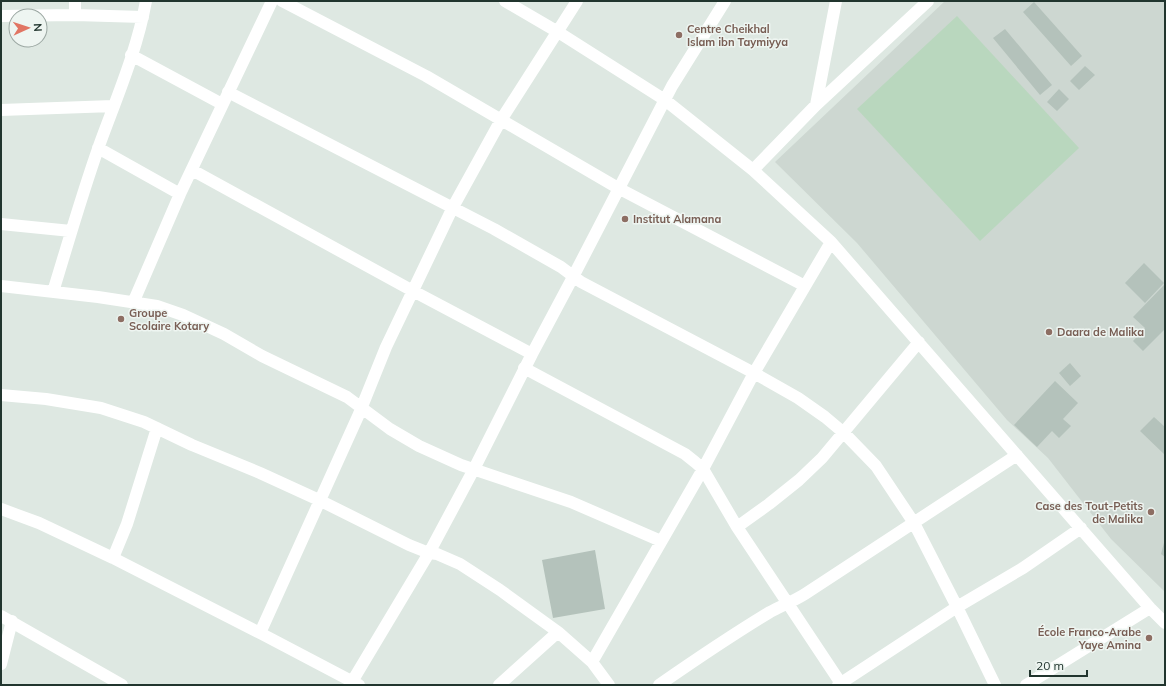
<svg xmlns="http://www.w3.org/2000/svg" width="1166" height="686" viewBox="0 0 1166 686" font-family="Mulish,sans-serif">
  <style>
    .built { fill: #cdd7d1 }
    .green { fill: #b9d7be }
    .building { fill: #b4c2bb }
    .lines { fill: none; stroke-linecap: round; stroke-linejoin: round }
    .minor { stroke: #fff; stroke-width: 12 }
    .education-dot { fill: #8d6e63; stroke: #eef5f1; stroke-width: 1.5 }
    .labels { text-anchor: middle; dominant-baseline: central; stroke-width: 3; stroke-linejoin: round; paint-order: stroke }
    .education-label { font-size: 11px; font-weight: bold; fill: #785e54; stroke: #eef5f1; text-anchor: start }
  </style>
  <rect width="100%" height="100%" fill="#dee8e2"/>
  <!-- built -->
  <path class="built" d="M 945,1 L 1165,1 L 1165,592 L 1111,539 L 1048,458 L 1007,420 L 857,243 L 775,162 Z"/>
  <!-- green -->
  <path class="green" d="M 957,16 L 1079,148 L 980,241 L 857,109 Z"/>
  <!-- building -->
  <path class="building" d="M 1034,2 L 1082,56 L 1071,66 L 1023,12 Z
    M 1005,29 L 1052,85 L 1040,95 L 993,38 Z
    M 1085,66 L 1095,75 L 1079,90 L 1070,81 Z
    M 1059,89 L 1069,99 L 1057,111 L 1047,102 Z
    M 1144,263 L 1164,283 L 1145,303 L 1125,283 Z
    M 1165,284 L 1165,329 L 1143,351 L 1133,341 L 1145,328 L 1133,317 Z
    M 1070,363 L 1081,376 L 1070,386 L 1059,373 Z
    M 1055,381 L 1078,403 L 1063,419 L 1071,426 L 1059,438 L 1052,431 L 1037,447 L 1014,425 Z
    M 1154,417 L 1165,427 L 1165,455 L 1140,431 Z
    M 1165,539 L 1165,557 L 1161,554 Z
    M 595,550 L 605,609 L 553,618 L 542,560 Z"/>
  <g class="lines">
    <!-- minor -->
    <path class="minor" d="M 282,1 L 426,76 L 618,188 L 805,286
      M 505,1 L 558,32 L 665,100 L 753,170 L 831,242 L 1150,608 L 1165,623
      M 75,15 L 75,1
      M 1,16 L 75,15 L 143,17
      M 131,55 L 222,104
      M 228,92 L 494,229 L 561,267 L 581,282 L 754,373 L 798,398 L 825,417 L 844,433 L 876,466 L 914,523 L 957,607 L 995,685
      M 816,105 L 836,1
      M 1,110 L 113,106
      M 98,148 L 180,194
      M 192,170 L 413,291 L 532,354
      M 753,170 L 816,105 L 928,1
      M 1,224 L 71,231
      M 1,286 L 98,297 L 157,306 L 183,315 L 224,334 L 262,356 L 347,397 L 390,429 L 419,446 L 461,465 L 571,502 L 661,541
      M 53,292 C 68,243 82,194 99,146 C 116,99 137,51 146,1
      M 133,303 L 180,194 L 272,1
      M 524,368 L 685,454 L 695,462 L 703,469 L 737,527 L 842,685
      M 1,395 L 46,399 L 101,408 L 144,422 L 192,445 L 260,473 L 319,500 L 409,545 L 429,553 L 437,554 L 460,564 L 500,590 L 558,632 L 592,662 L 609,685
      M 1,509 L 39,523 L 113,558 L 260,633 L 359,685
      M 737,527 L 769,504 L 799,480 L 822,458 L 919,342
      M 113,558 L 127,524 L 157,428
      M 1,616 L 122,685
      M 260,633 L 359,414 L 386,347 L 453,207 L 501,120 L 577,1
      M 592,662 L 703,469 L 754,373 L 831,242
      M 1,664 L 12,621
      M 350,685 L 429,553 L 474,469 L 532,354 L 573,277 L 672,86 L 725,1
      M 499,685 L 558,632
      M 659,685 C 695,660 732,635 770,612 C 781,606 794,601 805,594 L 1017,455
      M 838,685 L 957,607 L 1023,568 L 1081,528
      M 1026,685 L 1150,608"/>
  </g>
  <!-- markers -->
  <g class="education-dot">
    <circle cx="679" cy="35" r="4"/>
    <circle cx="625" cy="219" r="4"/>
    <circle cx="121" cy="319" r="4"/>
    <circle cx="1049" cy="332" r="4"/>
    <circle cx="1151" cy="512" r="4"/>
    <circle cx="1149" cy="638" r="4"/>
  </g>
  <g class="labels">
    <!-- education labels -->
    <g class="education-label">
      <text x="687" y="29">Centre Cheikhal<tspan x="687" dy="13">Islam ibn Taymiyya</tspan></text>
      <text x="633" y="219">Institut Alamana</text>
      <text x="129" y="313">Groupe<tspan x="129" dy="13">Scolaire Kotary</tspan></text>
      <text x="1057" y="332">Daara de Malika</text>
      <text x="1143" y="506" text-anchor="end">Case des Tout-Petits<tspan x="1143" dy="13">de Malika</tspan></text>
      <text x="1141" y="632" text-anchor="end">École Franco-Arabe<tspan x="1141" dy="13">Yaye Amina</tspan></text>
    </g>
  </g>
  <!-- border -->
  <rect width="1166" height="686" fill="none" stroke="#21352e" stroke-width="4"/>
  <!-- north arrow -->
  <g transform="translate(28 28) rotate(87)"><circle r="19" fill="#eef5f1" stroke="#9ca8a3"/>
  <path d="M0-3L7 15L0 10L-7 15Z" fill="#e17563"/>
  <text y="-6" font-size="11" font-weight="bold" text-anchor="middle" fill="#21352e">N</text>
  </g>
  <!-- scale -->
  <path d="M1030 670v6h57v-6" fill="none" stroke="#21352e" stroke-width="2"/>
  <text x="1036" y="670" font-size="12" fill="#21352e" stroke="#eef5f1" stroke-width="3" paint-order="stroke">20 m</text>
</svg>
